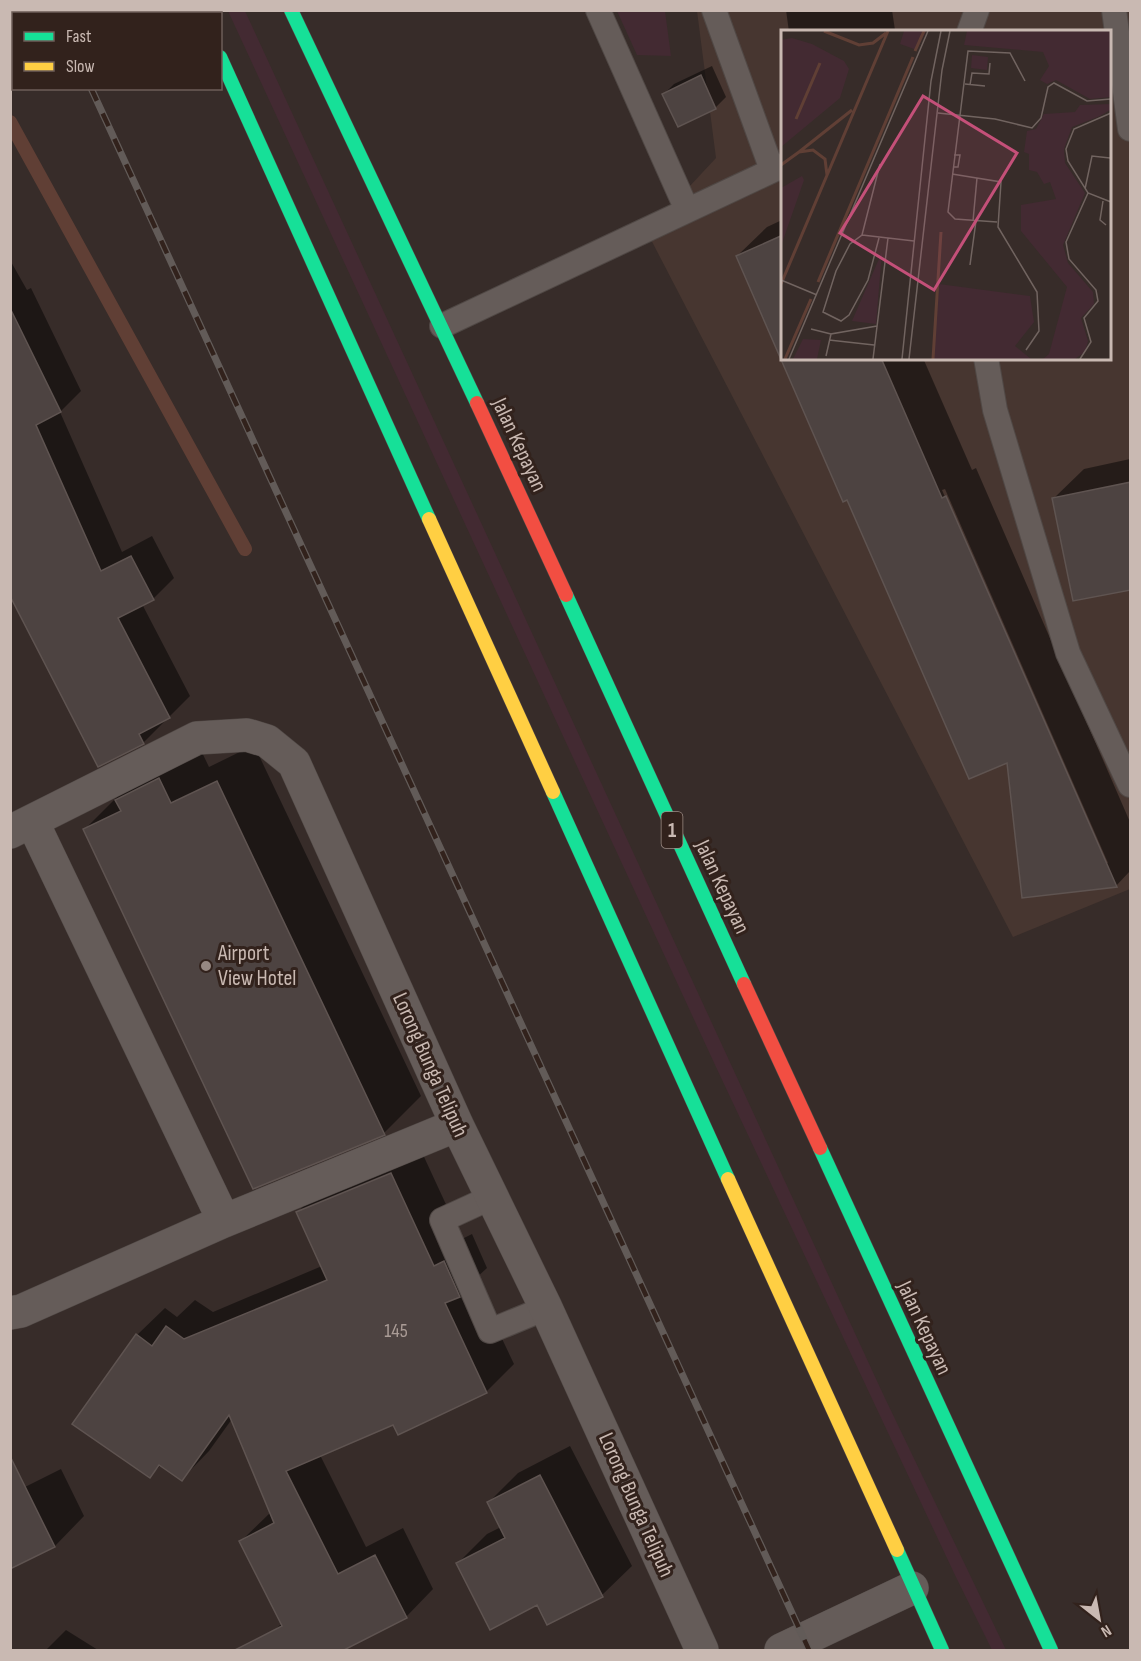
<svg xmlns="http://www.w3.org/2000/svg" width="1141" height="1661" viewBox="0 0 1141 1661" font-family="'Sofia Sans Condensed',sans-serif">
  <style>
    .airport { fill: #473630; fill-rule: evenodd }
    .grass { fill: #432a32 }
    .shadow { fill: #0007; fill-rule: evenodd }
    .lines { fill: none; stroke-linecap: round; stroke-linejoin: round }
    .stream { stroke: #603f35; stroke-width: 14 }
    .building { fill: #4d4341; stroke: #5f5451; stroke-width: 1.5 }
    .lane-casing { stroke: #504845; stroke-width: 26 }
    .street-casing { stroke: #504845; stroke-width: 34 }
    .fast-casing { stroke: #534946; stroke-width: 15 }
    .slow-casing { stroke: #534946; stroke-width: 15 }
    .jam-casing { stroke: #534946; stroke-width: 15 }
    .lane { stroke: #655c59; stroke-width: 24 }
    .street { stroke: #655c59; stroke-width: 33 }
    .fast { stroke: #16e098; stroke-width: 14 }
    .slow { stroke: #ffcf43; stroke-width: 14 }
    .jam { stroke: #f24e42; stroke-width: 14 }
    .rail-casing { stroke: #625b58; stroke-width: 7 }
    .rail { stroke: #32221c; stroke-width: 4.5; stroke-dasharray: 14; stroke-linecap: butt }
    .poi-dot { fill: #968882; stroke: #32221c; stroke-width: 2 }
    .labels { text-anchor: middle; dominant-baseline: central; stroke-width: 6; stroke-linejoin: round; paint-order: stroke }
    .number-label { font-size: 20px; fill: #aa9c96 }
    .shield { fill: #32221c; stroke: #9c8c85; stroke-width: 1.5 }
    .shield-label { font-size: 21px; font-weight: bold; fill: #c9b9b2 }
    .street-label { font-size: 22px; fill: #c9b9b2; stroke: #32221c }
    .poi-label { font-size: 22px; fill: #c9b9b2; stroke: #32221c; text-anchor: start }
    .inset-river { fill: none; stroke: #603f35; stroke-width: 3 }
    .inset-road { fill: none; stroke: #716460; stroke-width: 1.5 }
    .view { fill: #c45079; fill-opacity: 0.15; stroke: #c45079; stroke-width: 3 }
    .inset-edge { fill: none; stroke: #c9b9b2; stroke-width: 3 }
  </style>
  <rect width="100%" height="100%" fill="#372c29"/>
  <!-- airport -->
  <path class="airport" d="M 697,11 L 1130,11 L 1130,889 L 1013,937 L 647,232 L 716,158 ZM 782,32 L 1110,32 L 1110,358 L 782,358 Z"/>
  <!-- grass -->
  <path class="grass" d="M 228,11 L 245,11 L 883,1394 L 1006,1650 L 992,1650 L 954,1573 L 716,1067 Z
    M 617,11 L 665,11 L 671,56 L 637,55 Z"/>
  <!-- shadow -->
  <path class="shadow" d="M 786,10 L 892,10 L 895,30 L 789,32 Z
    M 712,66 L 726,97 L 715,108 L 664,94 L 674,84 Z
    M 782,220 L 782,358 L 923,358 L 972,470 L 976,468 L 1130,822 L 1130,871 L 1116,886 L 1008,761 L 848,498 L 844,500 L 737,256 L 767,227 ZM 945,489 L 1108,863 L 1104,863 L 942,490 Z
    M 10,260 L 27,290 L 31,288 L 81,391 L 60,412 L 122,552 L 152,536 L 174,578 L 153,599 L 142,604 L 190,696 L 143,743 L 13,599 L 10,600 Z
    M 1130,459 L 1130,588 L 1054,498 L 1084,469 Z
    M 197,742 L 209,767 L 254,745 L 421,1096 L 384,1133 L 85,829 L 122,792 Z
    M 419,1146 L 462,1239 L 472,1234 L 487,1268 L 474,1280 L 514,1364 L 486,1392 L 394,1423 L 320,1455 L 366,1547 L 403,1528 L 433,1589 L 406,1617 L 341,1650 L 282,1650 L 273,1632 L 282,1623 L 241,1541 L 271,1512 L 232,1419 L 209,1451 L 182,1479 L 161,1465 L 150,1476 L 137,1335 L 165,1308 L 177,1317 L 195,1300 L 213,1312 L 322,1266 L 298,1212 L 325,1184 Z
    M 570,1446 L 632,1566 L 602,1595 L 538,1603 L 457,1564 L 487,1534 L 501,1527 L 489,1502 L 518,1473 Z
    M 61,1469 L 84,1516 L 55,1546 L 10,1568 L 19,1490 Z
    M 66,1630 L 98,1650 L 46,1650 Z"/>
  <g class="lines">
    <!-- stream -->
    <path class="stream" d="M 10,122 L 245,549"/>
  </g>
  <!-- building -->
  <path class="building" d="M 701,75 L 716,109 L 678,127 L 662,94 Z
    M 783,235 L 783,358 L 881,358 L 942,498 L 946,496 L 1117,887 L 1022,898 L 1007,763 L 969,779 L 847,500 L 843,502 L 736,256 Z
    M 10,308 L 61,412 L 36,425 L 101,571 L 131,556 L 154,600 L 118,618 L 170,718 L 139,734 L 144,744 L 98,767 L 10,596 Z
    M 1131,482 L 1131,590 L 1073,601 L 1052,498 Z
    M 159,778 L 171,803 L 217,781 L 385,1135 L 253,1189 L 83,829 L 121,811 L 115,800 Z
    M 391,1173 L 434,1266 L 444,1261 L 460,1297 L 445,1303 L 487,1393 L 398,1435 L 393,1425 L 286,1471 L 338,1574 L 375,1555 L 407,1618 L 344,1650 L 235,1650 L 282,1626 L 239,1541 L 274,1523 L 229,1415 L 182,1481 L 159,1465 L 150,1478 L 72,1424 L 136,1334 L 152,1346 L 166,1326 L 184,1339 L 327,1280 L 296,1212 Z
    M 10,1456 L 55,1547 L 10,1569 Z
    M 540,1475 L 603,1597 L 547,1625 L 537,1605 L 490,1630 L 456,1563 L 505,1538 L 487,1502 Z"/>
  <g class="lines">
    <!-- lane casing -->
    <g class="lane-casing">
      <path id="lane" d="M 598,10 L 687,210
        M 714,10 L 772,170
        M 1114,10 L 1130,129
        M 969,32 L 977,10
        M 442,326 L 782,166
        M 986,358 L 995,410 L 1068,653 L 1130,785
        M 492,1197 L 442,1220 L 490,1331 L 546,1308"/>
    </g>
    <!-- street casing -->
    <g class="street-casing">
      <path id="street" d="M 32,821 L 224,1221
        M 10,832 L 197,738 L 247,735 L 267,741 L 294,763 L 457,1125 L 546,1308 L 702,1650
        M 10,1313 L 21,1311 L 224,1221 L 457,1125
        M 781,1650 L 912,1588"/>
    </g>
    <!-- fast casing -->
    <g class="fast-casing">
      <path id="fast" d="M 200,10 L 201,14
        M 291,10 L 477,403
        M 220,57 L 429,519
        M 566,595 L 744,984
        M 553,792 L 728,1179
        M 820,1148 L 1051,1650
        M 897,1550 L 942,1650"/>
    </g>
    <!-- slow casing -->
    <g class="slow-casing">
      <path id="slow" d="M 429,519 L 553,792
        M 728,1179 L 897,1550"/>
    </g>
    <!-- jam casing -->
    <g class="jam-casing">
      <path id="jam" d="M 477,403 L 566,595
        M 744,984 L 820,1148"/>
    </g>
    <!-- lane -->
    <use href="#lane" class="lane"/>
    <!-- street -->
    <use href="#street" class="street"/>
    <!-- fast -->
    <use href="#fast" class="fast"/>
    <!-- slow -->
    <use href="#slow" class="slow"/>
    <!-- jam -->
    <use href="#jam" class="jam"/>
    <!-- rail casing -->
    <g class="rail-casing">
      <path id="rail" d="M 55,10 L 57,14
        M 91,88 L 809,1650"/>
    </g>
    <!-- rail -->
    <use href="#rail" class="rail"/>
  </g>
  <!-- markers -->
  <circle class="poi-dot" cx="206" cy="966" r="6"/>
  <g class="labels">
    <!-- number labels -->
    <g class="number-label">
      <text x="396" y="1331">145</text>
    </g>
    <!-- shield labels -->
    <rect class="shield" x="661.5" y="812" width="21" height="36" rx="4.5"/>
    <g class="shield-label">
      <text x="672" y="830">1</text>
    </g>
    <!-- street labels -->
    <g class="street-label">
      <text transform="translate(519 445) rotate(65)">Jalan Kepayan</text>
      <text transform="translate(722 887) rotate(65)">Jalan Kepayan</text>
      <text transform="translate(430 1065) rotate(66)">Lorong Bunga Telipuh</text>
      <text transform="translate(924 1328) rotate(65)">Jalan Kepayan</text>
      <text transform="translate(636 1505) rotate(66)">Lorong Bunga Telipuh</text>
    </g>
    <!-- poi labels -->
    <g class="poi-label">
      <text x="218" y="953">Airport<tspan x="218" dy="25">View Hotel</tspan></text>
    </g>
  </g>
  <!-- overview -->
  <g transform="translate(781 30)">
    <rect width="330" height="330" fill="#372c29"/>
    <path d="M 123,1 L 145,1 L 136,20 L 119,14 ZM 11,8 L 31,14 L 63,31 L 68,39 L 59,68 L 0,117 L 0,10 ZM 191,25 L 207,27 L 206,40 L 190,38 ZM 21,146 L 23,150 L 0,216 L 0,158 ZM 101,222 L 95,294 L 71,291 ZM 22,309 L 40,310 L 36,329 L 12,329 Z" fill="#432a32"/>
    <path d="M 186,1 L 330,1 L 330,67 L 309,69 L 275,50 L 266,54 L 259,50 L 268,36 L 262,22 L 183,15 ZM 330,74 L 329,80 L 319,86 L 291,97 L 283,119 L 284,133 L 304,163 L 282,215 L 287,233 L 312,262 L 313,274 L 300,288 L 307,311 L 304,322 L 294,329 L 262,329 L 268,324 L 286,257 L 240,201 L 240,175 L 275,169 L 269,152 L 263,154 L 256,142 L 248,140 L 248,124 L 243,122 L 246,101 L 255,99 L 263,84 L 294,82 L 299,75 ZM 158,254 L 249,266 L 253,292 L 234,316 L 250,329 L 152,329 Z" fill="#432a32"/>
    <path class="inset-river" d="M 43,1 L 78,15 L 92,13 L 105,3M 134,21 L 143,1M 15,89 L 39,33M 18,122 L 71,80M 0,135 L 18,122 L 32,120 L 44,129 L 46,145M 37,252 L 132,27M 0,254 L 107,1M 4,329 L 30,269M 152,329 L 160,202"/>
    <path class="inset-road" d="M 184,54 L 204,56M 189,55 L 191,43 L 208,44 L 209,33M 157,83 L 214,89 L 251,98 L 260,88 L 267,57 L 273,53 L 306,71 L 330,69M 330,83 L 293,99 L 285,119 L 287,131 L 307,163 L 330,172M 172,137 L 177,137 L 179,125 L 173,125M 171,144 L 220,152 L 217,197 L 256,262 L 258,301 L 245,320M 304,159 L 311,126 L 329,128M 322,171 L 319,190 L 325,195M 192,191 L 196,148M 216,192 L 174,189 L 167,182 L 187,21 L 229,23 L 244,51M 81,205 L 133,211M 98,208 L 87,250 L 68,285 L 60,291 L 42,282 L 55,241 L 69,214 L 81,205 L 99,134M 189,235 L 195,191M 0,250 L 36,265M 30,299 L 50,304M 48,310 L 93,315M 45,326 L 50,304 L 96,296M 8,329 L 147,1M 92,329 L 107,208M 121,329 L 150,51 L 160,1M 128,329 L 161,40 L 169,1M 299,329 L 310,312 L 303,288 L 317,271 L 315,260 L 288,229 L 285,212 L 307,163"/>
    <path class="view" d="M 142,66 L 236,123 L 153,260 L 59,203 Z"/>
    <rect width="330" height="330" class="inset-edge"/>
  </g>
  <!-- border -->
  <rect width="1141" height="1661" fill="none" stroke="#c9b9b2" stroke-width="24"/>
  <!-- legend -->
  <rect x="12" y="12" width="210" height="78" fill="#32221c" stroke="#6e5e58" stroke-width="1.5"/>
  <rect x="24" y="32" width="30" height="9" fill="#16e098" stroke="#6e5e58" stroke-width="1.5"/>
  <text x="66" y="42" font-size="18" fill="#c9b9b2">Fast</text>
  <rect x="24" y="62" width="30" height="9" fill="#ffcf43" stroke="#6e5e58" stroke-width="1.5"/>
  <text x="66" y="72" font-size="18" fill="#c9b9b2">Slow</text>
  <!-- north arrow -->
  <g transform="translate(1099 1619) rotate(149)" stroke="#32221c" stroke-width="4.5" paint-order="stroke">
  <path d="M0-4.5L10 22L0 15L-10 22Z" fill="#c9b9b2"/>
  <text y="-9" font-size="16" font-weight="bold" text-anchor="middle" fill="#c9b9b2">N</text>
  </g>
</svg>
